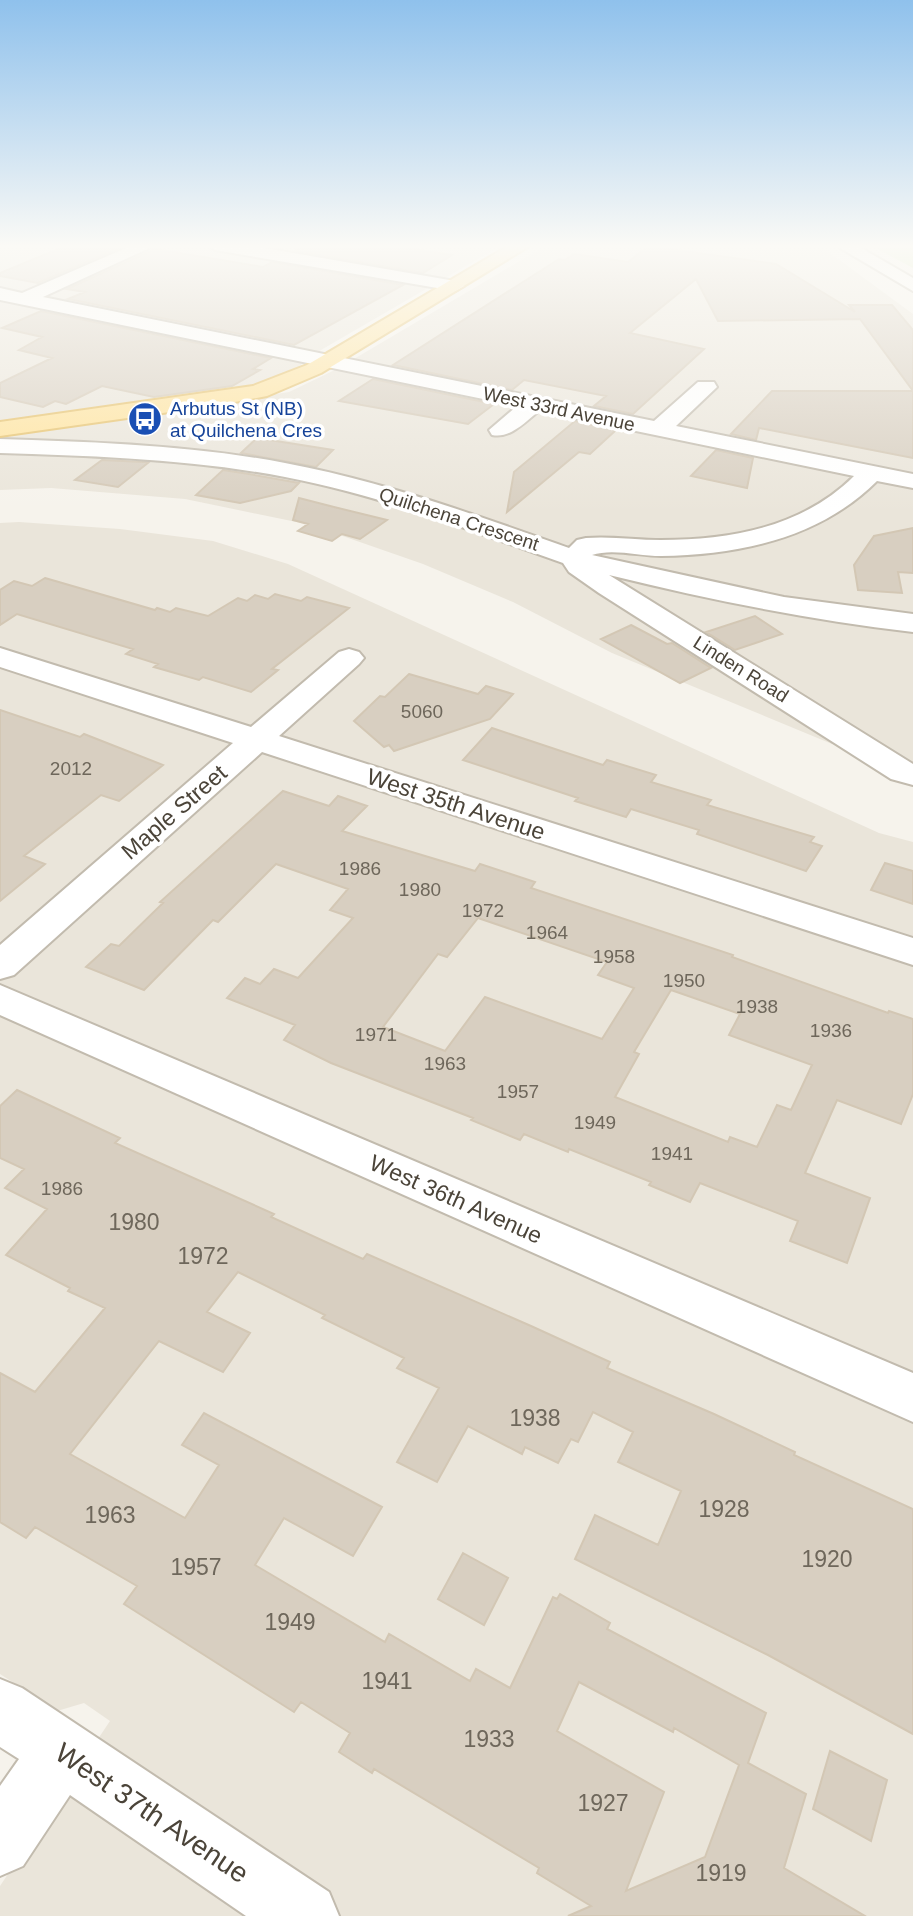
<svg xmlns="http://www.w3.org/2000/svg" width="913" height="1916" viewBox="0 0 913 1916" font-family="Arial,sans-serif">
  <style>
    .residential { fill: #eae5da }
    .green { fill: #d2eab5 }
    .building { fill: #d8cfc1; stroke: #d3c7b4; stroke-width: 2; fill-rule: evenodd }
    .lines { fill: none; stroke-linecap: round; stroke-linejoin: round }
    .minor-casing { stroke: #c2bbae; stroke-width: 4 }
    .major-casing { stroke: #e6c16a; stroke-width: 4 }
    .minor { fill: #fff; fill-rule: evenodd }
    .major { fill: #ffe39c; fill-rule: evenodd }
    .labels { text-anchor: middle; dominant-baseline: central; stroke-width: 7; stroke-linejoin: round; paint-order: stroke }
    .far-transit-label { font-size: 19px; fill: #164399; stroke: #fff; text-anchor: start }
    .far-street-label { font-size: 19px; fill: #4b4439; stroke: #fff }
    .number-label { font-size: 19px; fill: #6e675b }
    .street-label { font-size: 23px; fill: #4b4439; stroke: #fff }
    .near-number-label { font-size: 23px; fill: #6e675b }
    .near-street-label { font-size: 28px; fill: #4b4439; stroke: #fff }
  </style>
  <rect width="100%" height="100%" fill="#f6f3ec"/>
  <!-- residential -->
  <path class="residential" d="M 0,245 L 502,245 L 321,350 L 290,373 L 252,385 L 182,399 L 0,424 Z
    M 547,245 L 819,245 L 913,314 L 913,767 L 861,734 L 832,744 L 612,653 L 513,602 L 423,564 L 311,525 L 185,499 L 51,488 L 0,490 L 0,437 L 289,392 L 337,369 Z
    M 19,522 L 120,529 L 213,541 L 288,564 L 879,833 L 913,842 L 913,1916 L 0,1916 L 0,1886 L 110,1721 L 84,1703 L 57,1711 L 0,1674 L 0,523 Z"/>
  <!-- green -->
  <path class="green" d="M 870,245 L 913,245 L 913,268 Z"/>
  <!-- building -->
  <path class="building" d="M 68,245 L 126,245 L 38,283 L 0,276 L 0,273 Z
    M 305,245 L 388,245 L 452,255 L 423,273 L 295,251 Z
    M 648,246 L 776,264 L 855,312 L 849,305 L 892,305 L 913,330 L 913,458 L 759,428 L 756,440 L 731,434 L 772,391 L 913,391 L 860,319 L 718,321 L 696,279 L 630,333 L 704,349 L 633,414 L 594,406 L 606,396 L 524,380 L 512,390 L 393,365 L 559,259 L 565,260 L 574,254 L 628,262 Z
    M 155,249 L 263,267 L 272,262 L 403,285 L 294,345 L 68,299 L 85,292 L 67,289 Z
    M 41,311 L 271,358 L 253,369 L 260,370 L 232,386 L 154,397 L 102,386 L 66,404 L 55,401 L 43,407 L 0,397 L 0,383 L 52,358 L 19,350 L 42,337 L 2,328 Z
    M 373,379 L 494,404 L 468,424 L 339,401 Z
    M 575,421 L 616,430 L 590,454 L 579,452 L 507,512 L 514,472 Z
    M 257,438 L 333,450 L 316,467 L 241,453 Z
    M 716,450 L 753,458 L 747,488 L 691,476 Z
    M 102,460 L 143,462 L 149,462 L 118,487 L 75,480 Z
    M 223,470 L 249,474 L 299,483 L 291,491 L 240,503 L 196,495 Z
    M 299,498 L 334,507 L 387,520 L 360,539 L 342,534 L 332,541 L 298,531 L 308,524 L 293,520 Z
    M 913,528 L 913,573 L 898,572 L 902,593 L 858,590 L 854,565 L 874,536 Z
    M 45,578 L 155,610 L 157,608 L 170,612 L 176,608 L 208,616 L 238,598 L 247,601 L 255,595 L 268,599 L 275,594 L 301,601 L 307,597 L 349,608 L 272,669 L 278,670 L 251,692 L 203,677 L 199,680 L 154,667 L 158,664 L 126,654 L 133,649 L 17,614 L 0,625 L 0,590 L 14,581 L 32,586 Z
    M 755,616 L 782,634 L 735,650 L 706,632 Z
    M 631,625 L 667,644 L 672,643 L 711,668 L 680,683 L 601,639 Z
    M 409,674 L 478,694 L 486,686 L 513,694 L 490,719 L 394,751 L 389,745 L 384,747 L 354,721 L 380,696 L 385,697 Z
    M 0,710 L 80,737 L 84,734 L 163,765 L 119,801 L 101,795 L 24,856 L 45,864 L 0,901 Z
    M 492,728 L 603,765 L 607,760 L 656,775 L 651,782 L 711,800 L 707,805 L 814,837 L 810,842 L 822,846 L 806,871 L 697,834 L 699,830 L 631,809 L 626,817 L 575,801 L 578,798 L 463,760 Z
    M 283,791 L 329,806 L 338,796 L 367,806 L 342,831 L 475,871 L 480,864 L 535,882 L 531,888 L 733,955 L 732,957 L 888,1013 L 889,1011 L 913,1019 L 913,1094 L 901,1124 L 837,1100 L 805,1173 L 870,1198 L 847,1263 L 790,1241 L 798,1221 L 700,1183 L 690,1202 L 649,1185 L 651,1182 L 569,1149 L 568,1152 L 524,1134 L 520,1140 L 471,1120 L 473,1118 L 331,1063 L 284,1040 L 295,1025 L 227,998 L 245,978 L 260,984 L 274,969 L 298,978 L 353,918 L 330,910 L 348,889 L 276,864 L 218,922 L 213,920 L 144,990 L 86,967 L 111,944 L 119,946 L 163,903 L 160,902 ZM 478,918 L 607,962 L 598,975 L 634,988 L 602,1039 L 485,997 L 445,1051 L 383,1027 L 438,954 L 447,957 ZM 671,990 L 740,1014 L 729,1035 L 812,1065 L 791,1110 L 777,1105 L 757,1147 L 730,1137 L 728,1142 L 615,1097 L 639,1054 L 634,1052 Z
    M 885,863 L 913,871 L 913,904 L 871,890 Z
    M 17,1090 L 120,1138 L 115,1143 L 274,1214 L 271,1217 L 363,1259 L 367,1254 L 531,1326 L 610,1362 L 607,1368 L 714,1414 L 795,1452 L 794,1455 L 913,1509 L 913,1734 L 768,1655 L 575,1559 L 595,1515 L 658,1545 L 681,1491 L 618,1462 L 633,1432 L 593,1412 L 578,1442 L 571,1439 L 558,1463 L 525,1447 L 522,1454 L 468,1426 L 437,1482 L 397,1462 L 439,1388 L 397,1368 L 404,1358 L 322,1318 L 325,1315 L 238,1272 L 207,1312 L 250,1333 L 223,1372 L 159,1341 L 70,1454 L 185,1518 L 219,1465 L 182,1445 L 204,1413 L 382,1507 L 353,1556 L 284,1518 L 255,1565 L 385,1642 L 389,1634 L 470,1681 L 476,1669 L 510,1688 L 553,1597 L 557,1599 L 560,1594 L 610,1623 L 607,1629 L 766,1713 L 748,1763 L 806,1794 L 784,1868 L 865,1916 L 568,1916 L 591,1906 L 537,1873 L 539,1868 L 374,1769 L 372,1773 L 339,1752 L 350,1733 L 301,1702 L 294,1712 L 124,1604 L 137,1586 L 35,1527 L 26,1538 L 0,1522 L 0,1373 L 35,1392 L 105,1308 L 68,1291 L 70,1288 L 6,1255 L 47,1209 L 5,1188 L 24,1169 L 0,1158 L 0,1106 ZM 579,1682 L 673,1732 L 674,1728 L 739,1765 L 705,1857 L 626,1891 L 664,1792 L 557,1731 Z
    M 463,1553 L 508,1578 L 484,1625 L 438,1599 Z
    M 830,1751 L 887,1780 L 871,1841 L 813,1809 Z"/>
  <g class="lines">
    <!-- minor casing -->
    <g class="minor-casing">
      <path id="minor" d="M 133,245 L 156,245 L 43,297 L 654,421 L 698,382 L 714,382 L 717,387 L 676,426 L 913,474 L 913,488 L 877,481 C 820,538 740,555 661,556 C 639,556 612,548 592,555 L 784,597 L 913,614 L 913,632 C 810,620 710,600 609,575 L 913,764 L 913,785 L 891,779 L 599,593 L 569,572 L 563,563 C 472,531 380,495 285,477 C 191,459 95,456 0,453 L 0,439 C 95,442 191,445 285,463 C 382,481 476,515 569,548 L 577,540 L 586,538 C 611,536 636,540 661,540 C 731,540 803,527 854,476 L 539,411 C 525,422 510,439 492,435 L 489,430 L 517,406 L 0,300 L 0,288 L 22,293 Z
        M 207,245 L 247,245 L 455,281 L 464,286 L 455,291 L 215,250 Z
        M 835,245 L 856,245 L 913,278 L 913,291 Z
        M 0,648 L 251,727 L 339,652 L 349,649 L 359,652 L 364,658 L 359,664 L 279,736 L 913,938 L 913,965 L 262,752 L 14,975 L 0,979 L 0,945 L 233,743 L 0,667 Z
        M 0,985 L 913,1373 L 913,1422 L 0,1015 Z
        M 0,1679 L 22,1688 L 329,1892 L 339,1916 L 246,1916 L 70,1795 L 23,1866 L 0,1876 L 0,1786 L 19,1759 L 0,1747 Z"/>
    </g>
    <!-- major casing -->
    <g class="major-casing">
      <path id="major" d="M 510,245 L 531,245 L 321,373 L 267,396 L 219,405 L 0,436 L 0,422 L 253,386 L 307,365 Z"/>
    </g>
    <!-- minor -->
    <use href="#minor" class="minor"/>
    <!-- major -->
    <use href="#major" class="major"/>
  </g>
  <!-- sky -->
  <linearGradient id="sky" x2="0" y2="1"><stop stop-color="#8fc1ec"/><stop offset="0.48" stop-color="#fbfaf6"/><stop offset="1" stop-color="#fbfaf6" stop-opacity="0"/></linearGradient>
  <rect width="913" height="513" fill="url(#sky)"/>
  <!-- icons -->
  <defs>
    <g id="bus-disc" transform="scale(1.75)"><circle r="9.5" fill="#1a4fb4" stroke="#fff"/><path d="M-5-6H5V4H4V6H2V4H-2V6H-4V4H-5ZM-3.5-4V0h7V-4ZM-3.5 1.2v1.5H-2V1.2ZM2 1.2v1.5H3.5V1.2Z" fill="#fff"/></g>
  </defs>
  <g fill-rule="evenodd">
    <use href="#bus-disc" x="145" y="419"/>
  </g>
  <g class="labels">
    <!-- far-transit labels -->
    <g class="far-transit-label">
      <text x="170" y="408">Arbutus St (NB)<tspan x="170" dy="22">at Quilchena Cres</tspan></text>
    </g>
    <!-- far-street labels -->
    <g class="far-street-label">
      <text transform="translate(559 409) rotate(12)">West 33rd Avenue</text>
      <text transform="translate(459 519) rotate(18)">Quilchena Crescent</text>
      <text transform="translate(741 669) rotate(32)">Linden Road</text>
    </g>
    <!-- number labels -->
    <g class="number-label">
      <text x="422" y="711">5060</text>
      <text x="71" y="768">2012</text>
      <text x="360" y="868">1986</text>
      <text x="420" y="889">1980</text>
      <text x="483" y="910">1972</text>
      <text x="547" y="932">1964</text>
      <text x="614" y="956">1958</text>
      <text x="684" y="980">1950</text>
      <text x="757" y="1006">1938</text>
      <text x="831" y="1030">1936</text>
      <text x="376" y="1034">1971</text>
      <text x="445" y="1063">1963</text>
      <text x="518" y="1091">1957</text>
      <text x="595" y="1122">1949</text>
      <text x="672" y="1153">1941</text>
      <text x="62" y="1188">1986</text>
    </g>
    <!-- street labels -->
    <g class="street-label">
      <text transform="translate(456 804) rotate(18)">West 35th Avenue</text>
      <text transform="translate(174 812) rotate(-41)">Maple Street</text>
      <text transform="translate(456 1199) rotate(24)">West 36th Avenue</text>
    </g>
    <!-- near-number labels -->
    <g class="near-number-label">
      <text x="134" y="1222">1980</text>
      <text x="203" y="1256">1972</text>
      <text x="535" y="1418">1938</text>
      <text x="724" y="1509">1928</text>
      <text x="110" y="1515">1963</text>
      <text x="827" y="1559">1920</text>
      <text x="196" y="1567">1957</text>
      <text x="290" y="1622">1949</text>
      <text x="387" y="1681">1941</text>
      <text x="489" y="1739">1933</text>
      <text x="603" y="1803">1927</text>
      <text x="721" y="1873">1919</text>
    </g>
    <!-- near-street labels -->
    <g class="near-street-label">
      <text transform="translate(152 1813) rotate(34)">West 37th Avenue</text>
    </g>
  </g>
</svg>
